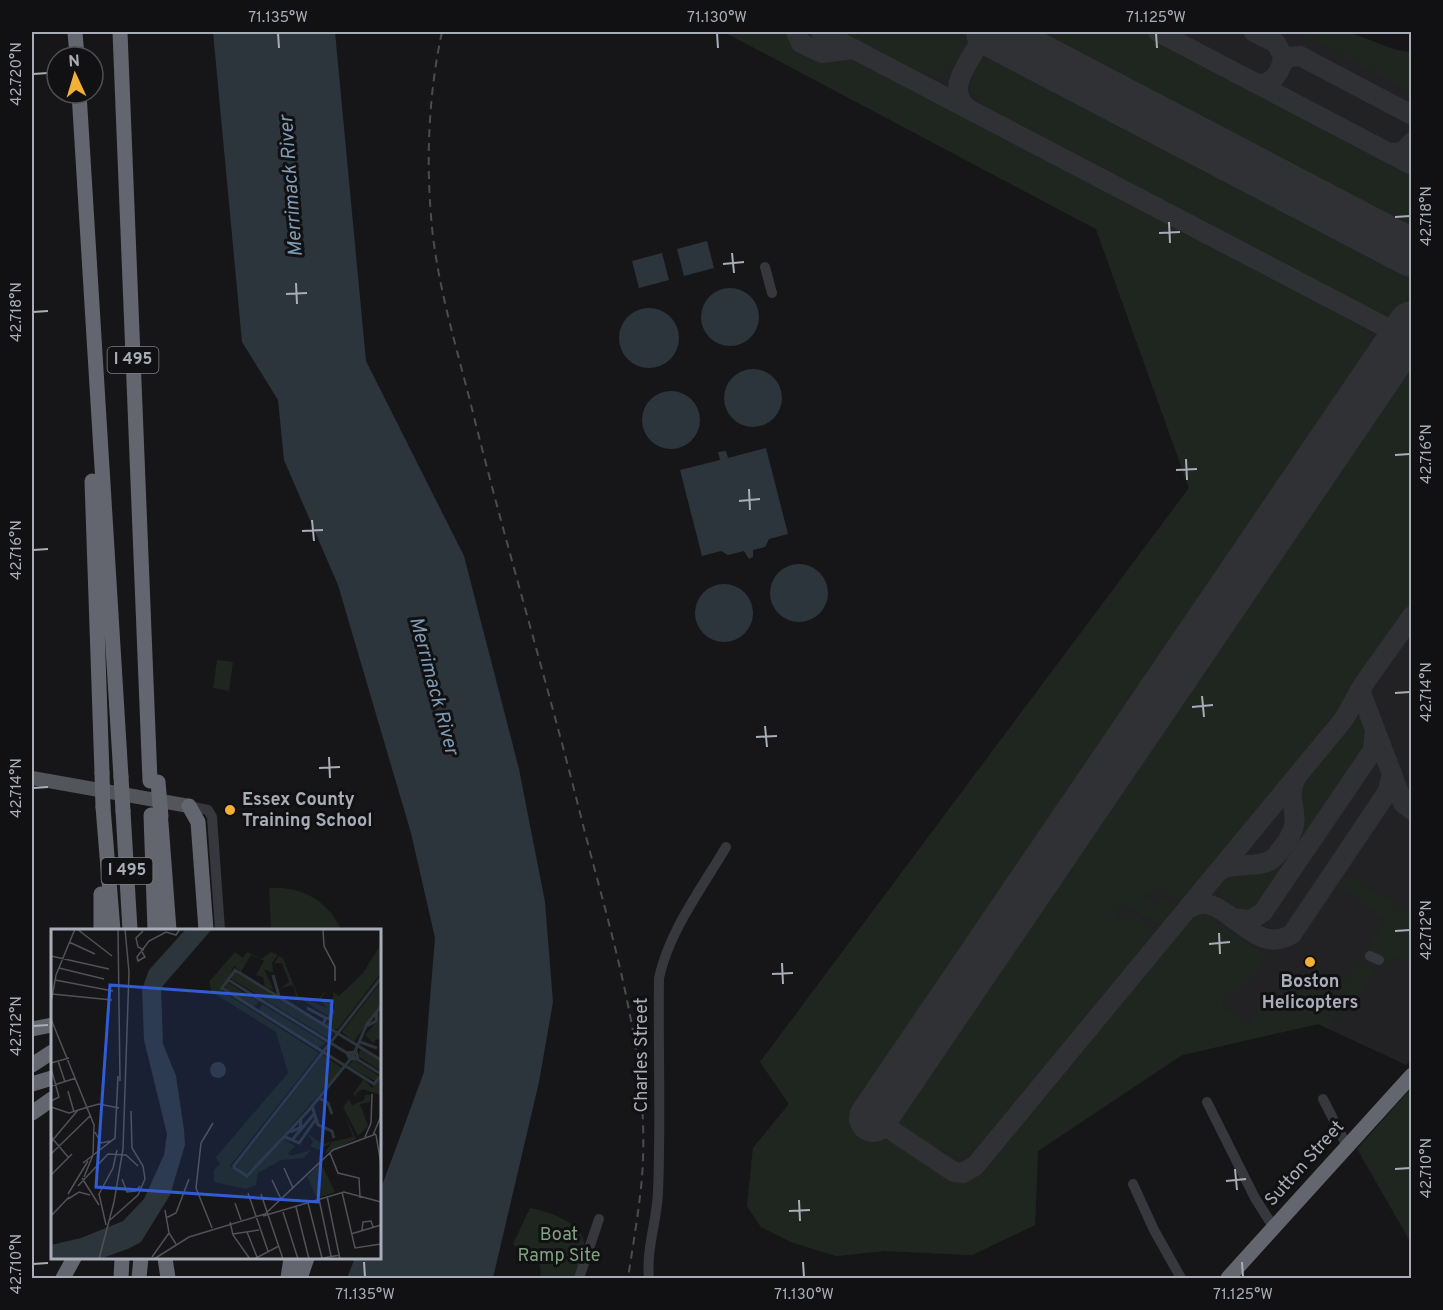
<svg xmlns="http://www.w3.org/2000/svg" width="1443" height="1310" viewBox="0 0 1443 1310" font-family="Overpass,sans-serif">
  <style>
    .built { fill: #222225 }
    .green { fill: #1e261f }
    .water { fill: #2c353c }
    .lines { fill: none; stroke-linecap: round; stroke-linejoin: round }
    .taxiway { stroke: #303135; stroke-width: 20 }
    .runway { stroke: #303135; stroke-width: 48 }
    .minor { stroke: #37383d; stroke-width: 10 }
    .major { stroke: #53555c; stroke-width: 14 }
    .highway { stroke: #63666e; stroke-width: 15 }
    .rail { stroke: #4a4c52; stroke-width: 2; stroke-dasharray: 8 6; stroke-linecap: butt }
    .highway-bridge { stroke: #63666e; stroke-width: 15 }
    .ticks { fill: none; stroke: #a8adb8; stroke-width: 2 }
    .poi-dot { fill: #f2b134; stroke: #111113; stroke-width: 2 }
    .labels { text-anchor: middle; dominant-baseline: central; stroke-width: 6; stroke-linejoin: round; paint-order: stroke }
    .shield { fill: #111113; stroke: #7b7e86; stroke-width: 1.5 }
    .shield-label { font-size: 16px; font-weight: bold; fill: #a8adb8 }
    .poi-label { font-size: 18px; font-weight: bold; fill: #a8adb8; stroke: #111113; text-anchor: start }
    .street-label { font-size: 18px; fill: #a8adb8; stroke: #111113 }
    .park-label { font-size: 18px; fill: #7fa381; stroke: #111113 }
    .water-label { font-size: 20px; font-style: italic; fill: #7f9bb3; stroke: #111113 }
    .inset-river { fill: none; stroke: #2c353c; stroke-width: 3 }
    .inset-road { fill: none; stroke: #505258; stroke-width: 1.5 }
    .view { fill: #325cd3; fill-opacity: 0.15; stroke: #325cd3; stroke-width: 3 }
    .inset-edge { fill: none; stroke: #a8adb8; stroke-width: 3 }
    .neatline { fill: none; stroke: #a8adb8; stroke-width: 2 }
    .ticks-label { font-size: 15px; text-anchor: middle; fill: #a8adb8 }
  </style>
  <rect width="100%" height="100%" fill="#161618"/>
  <!-- built -->
  <path class="built" d="M 724,32 L 1348,32 L 1396,50 L 1410,52 L 1411,48 L 1411,1060 L 1406,1065 L 1318,1024 L 1182,1055 L 1038,1151 L 1035,1225 L 972,1255 L 884,1251 L 836,1256 L 791,1242 L 761,1227 L 747,1206 L 753,1148 L 789,1104 L 760,1062 L 1189,488 L 1096,229 Z"/>
  <!-- green -->
  <path class="green" d="M 724,32 L 789,32 L 793,45 L 823,61 L 849,54 L 1358,323 L 1379,344 L 855,1112 L 949,1176 C 965,1181 975,1175 985,1163 L 1186,919 L 1194,914 L 1206,915 L 1267,957 L 1252,981 L 1246,982 L 1235,995 L 1229,993 L 1223,1002 L 1224,1008 L 1249,1024 L 1266,998 L 1280,1008 L 1289,1007 L 1304,984 L 1304,981 L 1332,1000 L 1358,961 L 1373,969 L 1375,973 L 1363,992 L 1334,1020 L 1331,1030 L 1318,1024 L 1182,1055 L 1038,1151 L 1035,1225 L 972,1255 L 884,1251 L 836,1256 L 791,1242 L 761,1227 L 747,1206 L 753,1148 L 789,1104 L 760,1062 L 1189,488 L 1096,229 Z
    M 834,32 L 953,32 L 964,37 L 959,61 L 942,77 L 917,72 Z
    M 1025,32 L 1145,32 L 1411,173 L 1411,234 Z
    M 1296,32 L 1348,32 L 1396,50 L 1410,52 L 1411,48 L 1411,92 Z
    M 993,52 L 1411,272 L 1411,295 L 1397,316 L 1371,311 L 1319,287 L 1069,156 L 992,112 L 970,93 L 975,69 Z
    M 1409,357 L 1411,607 L 1340,714 L 1184,903 L 1157,886 L 1151,896 L 1146,894 L 1144,898 L 1155,906 L 1162,897 L 1181,907 L 1164,928 L 1125,905 L 1117,910 L 1115,919 L 1119,921 L 1123,918 L 1130,922 L 1135,916 L 1159,934 L 990,1136 L 960,1158 C 941,1152 898,1136 896,1114 Z
    M 217,660 L 233,662 L 229,691 L 213,688 Z
    M 1358,719 L 1367,725 L 1369,741 L 1258,904 L 1255,907 L 1244,910 C 1232,905 1221,898 1219,885 L 1225,873 L 1273,868 L 1301,834 L 1298,784 L 1348,724 Z
    M 1348,875 L 1411,914 L 1411,965 L 1393,956 L 1388,964 L 1365,951 L 1386,920 L 1340,887 Z
    M 269,888 C 301,886 328,900 341,930 L 271,930 Z
    M 1411,1088 L 1411,1243 L 1357,1149 Z
    M 530,1208 C 546,1211 582,1222 584,1242 C 585,1252 578,1269 574,1278 L 541,1278 L 539,1257 C 530,1248 519,1252 513,1244 Z"/>
  <!-- water -->
  <path class="water" d="M 213,32 L 335,32 L 366,361 L 464,556 L 519,769 L 545,902 L 553,1002 L 539,1082 L 493,1278 L 347,1278 L 355,1258 L 380,1258 L 380,1191 L 424,1072 L 435,938 L 411,833 L 338,585 L 284,460 L 278,400 L 242,342 Z
    M 707,241 L 714,268 L 684,276 L 677,249 Z
    M 662,253 L 669,280 L 639,288 L 632,261 Z
    M701 317a29 29 0 1 1 58 0a29 29 0 1 1-58 0Z
    M619 338a30 30 0 1 1 60 0a30 30 0 1 1-60 0Z
    M724 398a29 29 0 1 1 58 0a29 29 0 1 1-58 0Z
    M642 420a29 29 0 1 1 58 0a29 29 0 1 1-58 0Z
    M 766,448 L 788,534 L 769,539 L 765,547 L 753,550 L 753,557 L 749,559 L 744,551 L 728,555 L 721,551 L 702,556 L 680,470 L 720,460 L 718,452 L 726,451 L 728,458 Z
    M770 593a29 29 0 1 1 58 0a29 29 0 1 1-58 0Z
    M695 613a29 29 0 1 1 58 0a29 29 0 1 1-58 0Z"/>
  <g class="lines">
    <!-- taxiway -->
    <path class="taxiway" d="M 796,32 L 801,43 L 822,53 L 854,49
      M 821,32 L 1412,341
      M 977,32 L 978,45 L 985,39 L 997,38 L 1060,70
      M 1158,32 L 1412,165
      M 1254,32 L 1276,43 L 1283,56 C 1282,71 1273,85 1257,84
      M 1283,62 L 1289,57 L 1300,56 L 1412,115
      M 967,108 C 946,90 967,65 978,45
      M 1390,153 L 1403,152 L 1412,142
      M 1360,690 L 1403,803 L 1412,810
      M 1219,871 C 1233,861 1253,869 1269,861 C 1275,859 1278,853 1282,848 C 1309,815 1282,804 1296,778
      M 1188,909 C 1224,884 1250,960 1292,934 L 1388,791 L 1392,773
      M 1232,918 L 1251,920 L 1263,912 L 1373,750 L 1375,730
      M 873,1118 L 954,1172 L 963,1173 L 975,1166 L 1344,719 L 1363,685 L 1412,616"/>
    <!-- runway -->
    <path class="runway" d="M 990,32 L 1412,253
      M 873,1118 L 1412,325"/>
    <!-- minor -->
    <path class="minor" d="M 765,267 L 772,293
      M 189,806 L 208,810 L 212,817 L 220,930
      M 1370,956 L 1379,960
      M 1323,1099 L 1347,1146
      M 1207,1102 L 1255,1198 L 1274,1228
      M 1133,1184 L 1154,1230 L 1181,1278
      M 579,1278 L 599,1219
      M 649,1278 C 646,1249 657,1221 658,1192 C 661,1121 658,1049 659,978 C 669,931 702,888 726,847"/>
    <!-- major -->
    <path class="major" d="M 32,778 L 189,806"/>
    <!-- highway -->
    <path class="highway" d="M 75,32 L 77,57
      M 120,32 L 150,781
      M 79,93 L 121,777
      M 92,481 L 102,773
      M 189,806 L 198,822 L 206,930
      M 103,807 L 113,930
      M 123,811 L 130,930
      M 151,815 L 155,930
      M 161,823 L 169,930
      M 101,930 L 101,894
      M 32,1029 L 52,1025
      M 32,1065 L 52,1052
      M 32,1084 L 52,1078
      M 32,1113 L 52,1099
      M 165,1258 L 168,1278
      M 63,1278 L 74,1258
      M 121,1278 L 122,1258
      M 139,1278 L 141,1258
      M 288,1278 L 291,1258
      M 300,1278 L 307,1258
      M 1228,1278 L 1412,1075"/>
    <!-- rail -->
    <path class="rail" d="M 442,32 C 429,91 426,156 431,216 C 436,284 458,351 474,417 C 508,553 549,688 583,825 C 612,938 651,1058 642,1177 C 639,1211 633,1245 628,1278"/>
    <!-- highway-bridge -->
    <path class="highway-bridge" d="M 102,773 L 103,807
      M 121,777 L 123,811
      M 158,782 L 161,817"/>
  </g>
  <!-- ticks -->
  <path class="ticks" d="M 278,33 L 279,48M 717,33 L 718,48M 1156,33 L 1157,48M 33,74 L 48,73M 1395,217 L 1410,216M 1169,222 L 1170,243M 1159,233 L 1180,232M 732,253 L 734,273M 723,264 L 744,262M 296,283 L 297,304M 286,294 L 307,293M 33,312 L 48,311M 1395,455 L 1410,454M 1186,459 L 1187,480M 1176,470 L 1197,469M 749,489 L 750,510M 739,501 L 760,499M 312,520 L 314,541M 302,531 L 323,530M 33,550 L 48,549M 1395,693 L 1410,692M 1202,696 L 1204,717M 1192,707 L 1213,705M 765,726 L 767,747M 756,737 L 777,736M 329,757 L 330,778M 319,768 L 340,767M 33,788 L 48,787M 1395,931 L 1410,930M 1219,933 L 1220,954M 1209,944 L 1230,942M 782,963 L 783,984M 772,974 L 793,973M 33,1026 L 48,1025M 1235,1169 L 1237,1190M 1395,1169 L 1410,1168M 1226,1181 L 1246,1179M 799,1200 L 800,1221M 789,1211 L 810,1210M 364,1262 L 365,1277M 803,1262 L 804,1277M 1242,1262 L 1243,1277M 33,1264 L 48,1263"/>
  <!-- markers -->
  <g class="poi-dot">
    <circle cx="230" cy="810" r="6"/>
    <circle cx="1310" cy="962" r="6"/>
  </g>
  <g class="labels">
    <!-- shield labels -->
    <g class="shield">
      <rect x="107.5" y="347" width="51" height="26" rx="4.5"/>
      <rect x="101.5" y="858" width="51" height="26" rx="4.5"/>
    </g>
    <g class="shield-label">
      <text x="133" y="360">I 495</text>
      <text x="127" y="871">I 495</text>
    </g>
    <!-- poi labels -->
    <g class="poi-label">
      <text x="242" y="800">Essex County<tspan x="242" dy="21">Training School</tspan></text>
      <text x="1310" y="982" text-anchor="middle">Boston<tspan x="1310" dy="21">Helicopters</tspan></text>
    </g>
    <!-- street labels -->
    <g class="street-label">
      <text transform="translate(642 1055) rotate(-90)">Charles Street</text>
      <text transform="translate(1305 1164) rotate(-48)">Sutton Street</text>
    </g>
    <!-- park labels -->
    <g class="park-label">
      <text x="559" y="1235">Boat<tspan x="559" dy="21">Ramp Site</tspan></text>
    </g>
    <!-- water labels -->
    <g class="water-label">
      <text transform="translate(292 186) rotate(-94)">Merrimack River</text>
      <text transform="translate(433 686) rotate(75)">Merrimack River</text>
    </g>
  </g>
  <!-- overview -->
  <g transform="translate(51 929)">
    <rect width="330" height="330" fill="#161618"/>
    <path d="M 330,15 L 330,44 L 286,101 L 275,96 L 283,83 L 282,63 L 288,67 L 312,44 ZM 184,23 L 192,29 L 196,23 L 210,30 L 220,23 L 227,26 L 221,34 L 222,44 L 213,40 L 223,61 L 214,58 L 212,48 L 205,46 L 213,32 L 200,26 L 190,43 L 183,37 L 171,62 L 268,124 L 179,237 L 196,248 L 233,210 L 244,217 L 237,224 L 240,227 L 260,221 L 253,229 L 230,231 L 207,244 L 205,256 L 195,260 L 163,253 L 163,241 L 169,235 L 165,228 L 237,144 L 225,103 L 161,63 L 158,53 ZM 228,27 L 232,29 L 247,67 L 276,79 L 268,69 L 278,59 L 270,69 L 281,78 L 279,88 L 245,67 L 242,56 L 230,59 L 238,53 L 231,34 L 223,34 ZM 183,42 L 276,99 L 283,105 L 278,110 L 179,49 ZM 176,53 L 207,72 L 206,76 L 199,77 L 174,62 ZM 330,53 L 330,74 L 303,113 L 291,103 ZM 211,75 L 275,114 L 267,119 L 222,92 L 208,81 ZM 330,80 L 330,112 L 326,110 L 322,114 L 314,106 L 326,92 ZM 310,120 L 330,132 L 330,142 L 307,127 ZM 272,126 L 291,139 L 210,231 L 195,245 L 189,242 L 185,237 ZM 303,131 L 328,147 L 326,153 L 297,137 ZM 330,149 L 330,166 L 311,160 L 305,165 L 307,169 L 302,165 L 313,150 L 321,159 ZM 314,166 L 319,166 L 319,173 L 309,175 L 317,197 L 307,207 L 292,178 L 298,170 L 301,176 L 313,171 ZM 294,186 L 305,210 L 273,225 L 281,213 L 268,221 L 259,217 L 262,213 L 257,205 L 271,215 L 302,208 ZM 270,234 L 284,263 L 266,269 L 256,248 Z" fill="#1e261f"/>
    <path d="M 135,0 L 161,0 L 110,59 L 112,115 L 125,147 L 133,201 L 134,216 L 119,266 L 90,313 L 79,319 L 49,330 L 0,330 L 0,316 L 30,309 L 72,292 L 93,270 L 113,226 L 116,205 L 93,111 L 91,60 L 98,41 ZM159 141a8 8 0 1 1 16 0a8 8 0 1 1-16 0Z" fill="#2c353c"/>
    <path class="inset-river" d="M 222,46 L 228,67M 176,50 L 330,145M 199,65 L 222,78M 256,79 L 275,89 L 272,95M 277,91 L 282,83 L 279,74M 316,97 L 325,92 L 326,83M 309,113 L 326,119M 299,130 L 296,124 L 305,123 L 307,130 L 300,130M 330,131 L 184,41 L 171,59 L 323,155 L 330,147M 268,169 L 277,174 L 281,185M 261,177 L 267,196 L 281,202 L 283,209M 239,203 L 249,199 L 250,190M 234,208 L 248,214 L 265,190M 241,211 L 263,185M 182,238 L 196,247 L 258,181 L 302,127 L 316,95 L 330,77M 182,238 L 330,49"/>
    <path class="inset-road" d="M 26,0 L 61,27M 67,0 L 69,152M 272,0 L 273,17 L 284,38 L 284,52M 92,2 L 85,9 L 87,18 L 93,21M 18,13 L 44,25M 91,23 L 94,28 L 87,32 L 86,28 L 98,12 L 115,3 L 125,6 L 129,0M 0,27 L 58,40M 8,39 L 53,50M 4,51 L 62,62M 1,65 L 61,71M 0,74 L 5,46 L 24,0M 0,90 L 43,196 L 42,226 L 33,248M 7,132 L 14,153M 0,134 L 18,129M 0,139 L 8,168 L 0,172M 0,157 L 25,149M 17,162 L 23,183M 0,178 L 18,184 L 37,178M 37,178 L 48,175 L 68,179M 44,203 L 50,214 L 60,212M 322,206 L 330,187M 325,206 L 330,235M 0,208 L 18,229M 314,208 L 320,194 L 321,165M 0,213 L 27,181M 279,224 L 287,244 L 308,249 L 309,269M 0,225 L 40,186M 32,234 L 64,209 L 67,147M 233,239 L 242,259M 0,246 L 21,225M 31,249 L 48,276M 71,250 L 76,263 L 85,262 L 89,257M 221,251 L 230,270M 27,257 L 57,225 L 75,226 L 87,237M 291,263 L 304,319 L 330,315M 197,264 L 217,322M 17,265 L 37,232M 210,265 L 232,330M 276,267 L 289,330M 17,270 L 28,263 L 39,266M 268,270 L 280,327M 184,274 L 190,291M 257,274 L 271,329M 245,278 L 258,330M 114,281 L 118,304 L 125,315M 232,283 L 247,330M 0,287 L 18,268M 212,287 L 293,263 L 330,273M 115,289 L 125,284 L 138,250M 59,291 L 87,266 L 94,250 L 92,237 L 81,219 L 80,182M 179,293 L 182,306 L 199,330M 55,296 L 48,265 L 62,239 L 66,221M 161,299 L 145,259 L 150,214 L 162,194M 311,301 L 312,293 L 320,292 L 322,298M 196,303 L 206,328M 182,305 L 208,301M 300,305 L 330,296M 101,328 L 118,304M 48,330 L 63,273 L 72,220 L 78,43 L 74,0M 103,330 L 138,308 L 214,285 L 282,221 L 325,205M 203,330 L 228,317M 267,330 L 289,326"/>
    <path class="view" d="M 59,56 L 281,72 L 267,273 L 45,258 Z"/>
    <rect width="330" height="330" class="inset-edge"/>
  </g>
  <!-- border -->
  <rect width="1443" height="1310" fill="none" stroke="#111113" stroke-width="66"/>
  <!-- north arrow -->
  <g transform="translate(75 75) rotate(356)"><circle r="28" fill="#111113" stroke="#4d4f55" stroke-width="1.5"/>
  <path d="M0-4.5L10 22L0 15L-10 22Z" fill="#f2b134"/>
  <text y="-9" font-size="16" font-weight="bold" text-anchor="middle" fill="#a8adb8">N</text>
  </g>
  <rect x="33" y="33" width="1377" height="1244" class="neatline"/>
  <g class="ticks-label">
    <text x="278" y="22">71.135°W</text>
    <text x="717" y="22">71.130°W</text>
    <text x="1156" y="22">71.125°W</text>
    <text transform="translate(16 74) rotate(-90)" y="5">42.720°N</text>
    <text transform="translate(1426 216) rotate(-90)" y="5">42.718°N</text>
    <text transform="translate(16 312) rotate(-90)" y="5">42.718°N</text>
    <text transform="translate(1426 454) rotate(-90)" y="5">42.716°N</text>
    <text transform="translate(16 550) rotate(-90)" y="5">42.716°N</text>
    <text transform="translate(1426 692) rotate(-90)" y="5">42.714°N</text>
    <text transform="translate(16 788) rotate(-90)" y="5">42.714°N</text>
    <text transform="translate(1426 930) rotate(-90)" y="5">42.712°N</text>
    <text transform="translate(16 1026) rotate(-90)" y="5">42.712°N</text>
    <text transform="translate(1426 1168) rotate(-90)" y="5">42.710°N</text>
    <text transform="translate(16 1264) rotate(-90)" y="5">42.710°N</text>
    <text x="365" y="1299">71.135°W</text>
    <text x="804" y="1299">71.130°W</text>
    <text x="1243" y="1299">71.125°W</text>
  </g>
</svg>
